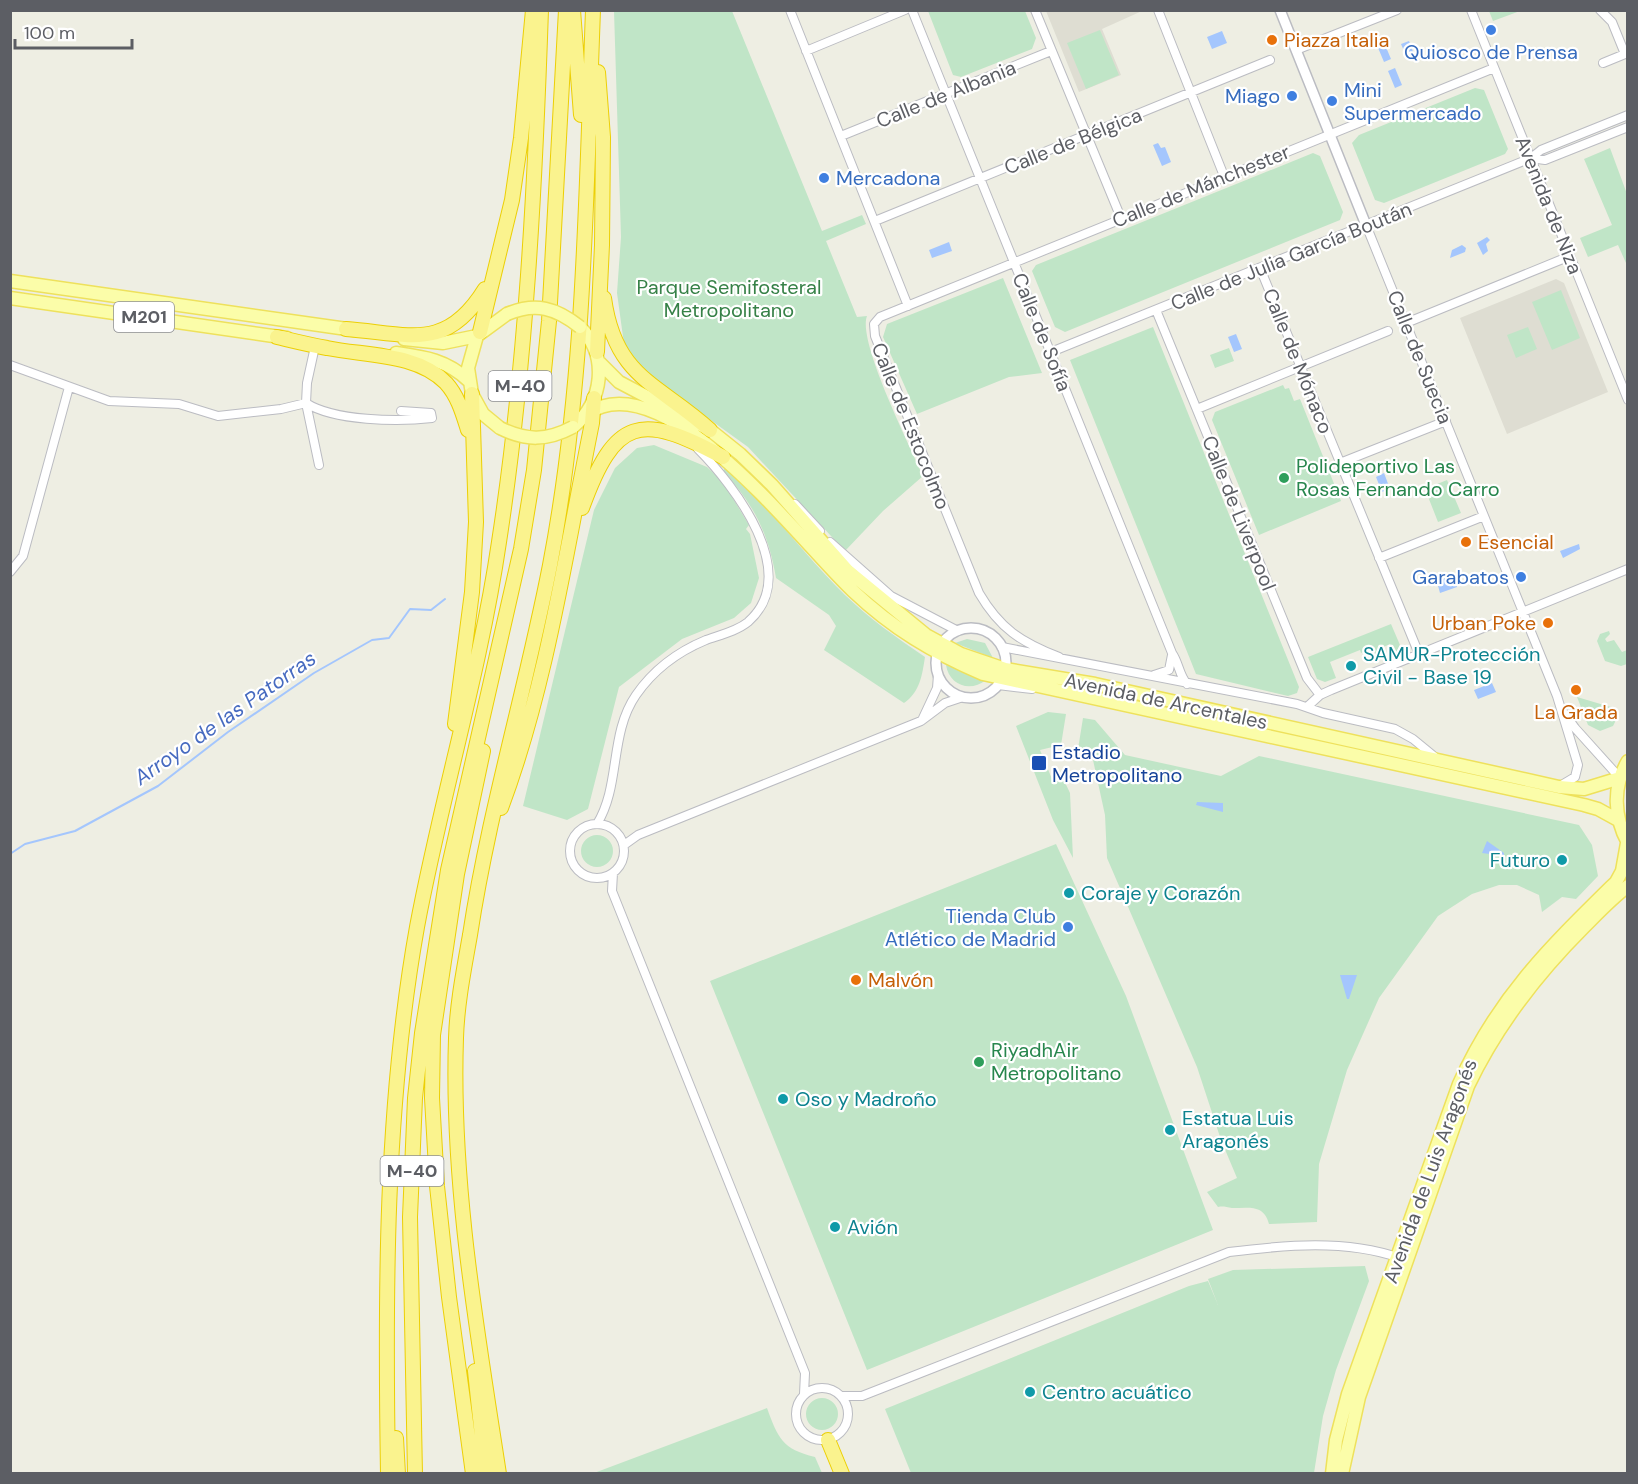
<svg xmlns="http://www.w3.org/2000/svg" width="1638" height="1484" viewBox="0 0 1638 1484" font-family="'DM Sans',sans-serif">
  <style>
    .education { fill: #deddd2 }
    .green { fill: #c0e5c7 }
    .water { fill: #a4c6fd }
    .lines { fill: none; stroke-linecap: round; stroke-linejoin: round }
    .stream { stroke: #a4c6fd; stroke-width: 2 }
    .minor-casing { stroke: #bbbcc2; stroke-width: 10 }
    .tertiary-casing { stroke: #bbbcc2; stroke-width: 12 }
    .primary-casing { stroke: #eee15c; stroke-width: 15 }
    .motorway-casing { stroke: #eccf05; stroke-width: 16 }
    .minor { stroke: #fff; stroke-width: 8 }
    .tertiary { stroke: #fff; stroke-width: 9 }
    .primary { stroke: #fbfda9; stroke-width: 12 }
    .motorway { stroke: #faf38e; stroke-width: 14 }
    .primary-bridge-casing { stroke: #eee15c; stroke-width: 15; stroke-linecap: butt }
    .primary-bridge { stroke: #fbfda9; stroke-width: 12 }
    .shop-dot { fill: #3f7fe0; stroke: #fff; stroke-width: 2 }
    .food-dot { fill: #e8710a; stroke: #fff; stroke-width: 2 }
    .leisure-dot { fill: #2e9e5b; stroke: #fff; stroke-width: 2 }
    .culture-dot { fill: #0f9aa8; stroke: #fff; stroke-width: 2 }
    .transit-dot { fill: #1a4fb4; stroke: #fff; stroke-width: 2 }
    .labels { text-anchor: middle; dominant-baseline: central; stroke-width: 4.5; stroke-linejoin: round; paint-order: stroke }
    .shield { fill: #fff; stroke: #8d8e92; stroke-width: 1.5 }
    .shield-label { font-size: 18px; font-weight: bold; fill: #5c5e64 }
    .food-label { font-size: 20px; fill: #c56008; stroke: #fff; text-anchor: start }
    .shop-label { font-size: 20px; fill: #366cbe; stroke: #fff; text-anchor: end }
    .street-label { font-size: 20px; fill: #5c5e64; stroke: #fff }
    .park-label { font-size: 20px; fill: #368147; stroke: #fff }
    .leisure-label { font-size: 20px; fill: #27864d; stroke: #fff; text-anchor: start }
    .culture-label { font-size: 20px; fill: #0d838f; stroke: #fff; text-anchor: start }
    .transit-label { font-size: 20px; fill: #164399; stroke: #fff; text-anchor: start }
    .water-label { font-size: 21px; font-style: italic; fill: #476bc0; stroke: #fff }
  </style>
  <rect width="100%" height="100%" fill="#eeeee3"/>
  <!-- education -->
  <path class="education" d="M 1046,11 L 1142,11 L 1102,29 L 1121,75 L 1079,92 Z
    M 1556,279 L 1564,283 L 1608,392 L 1507,434 L 1460,318 Z"/>
  <!-- green -->
  <path class="green" d="M 614,11 L 732,11 L 822,231 L 862,215 L 866,224 L 826,241 L 857,317 L 867,316 C 857,341 911,448 923,476 L 883,511 L 845,551 L 748,447 L 637,367 L 624,344 L 617,293 L 621,237 Z
    M 928,11 L 1025,11 L 1036,38 L 1032,49 L 961,77 L 953,75 Z
    M 1489,11 L 1520,11 L 1493,21 Z
    M 1100,30 L 1119,75 L 1086,89 L 1067,43 Z
    M 1475,88 L 1484,90 L 1508,149 L 1505,154 L 1384,203 L 1375,200 L 1352,143 L 1359,135 Z
    M 1610,148 L 1627,194 L 1626,263 L 1618,245 L 1588,257 L 1580,238 L 1612,225 L 1584,159 Z
    M 1313,153 L 1320,156 L 1343,212 L 1340,220 L 1065,332 L 1055,327 L 1032,271 L 1036,265 Z
    M 1003,278 L 1042,373 L 1009,377 L 917,414 L 883,337 L 887,324 Z
    M 1561,290 L 1580,338 L 1552,350 L 1532,302 Z
    M 1153,327 L 1299,687 L 1297,693 L 1288,696 L 1196,674 L 1070,360 Z
    M 1528,327 L 1537,349 L 1516,358 L 1507,335 Z
    M 1229,348 L 1234,361 L 1215,368 L 1210,355 Z
    M 1283,385 L 1285,389 L 1289,388 L 1294,401 L 1300,399 L 1341,501 L 1259,535 L 1212,420 L 1215,412 Z
    M 654,445 L 707,467 L 723,482 L 749,525 L 746,529 L 750,534 L 759,578 L 751,603 L 734,618 L 682,639 L 619,687 L 588,809 L 567,820 L 523,806 L 594,510 L 615,468 L 637,448 Z
    M 725,468 C 770,506 803,554 845,595 C 870,619 897,638 925,657 C 922,676 920,692 904,703 L 824,650 L 836,626 L 829,615 L 776,578 C 768,532 754,505 723,471 Z
    M 1447,480 L 1461,513 L 1438,522 L 1425,489 Z
    M 1391,624 L 1400,645 L 1396,653 L 1390,644 L 1377,650 L 1381,659 L 1377,660 L 1372,648 L 1361,653 L 1360,650 L 1330,662 L 1336,678 L 1325,682 L 1317,679 L 1308,657 Z
    M 1609,631 L 1610,634 L 1605,639 L 1607,642 L 1614,640 L 1622,652 L 1627,650 L 1627,664 L 1621,666 L 1605,661 L 1597,641 L 1600,634 Z
    M 967,639 L 985,643 L 993,658 L 955,643 Z
    M 946,665 L 986,680 C 970,693 949,685 946,665 Z
    M 1577,697 L 1614,708 L 1618,716 L 1613,726 L 1600,731 L 1588,725 Z
    M 1048,712 L 1066,714 L 1061,745 L 1040,750 L 1052,779 L 1062,776 L 1070,793 L 1073,858 L 1053,820 L 1016,726 Z
    M 1083,718 L 1095,720 L 1125,755 L 1221,776 L 1259,756 L 1579,825 L 1592,845 L 1598,876 L 1576,899 L 1562,897 L 1542,912 L 1539,895 L 1517,885 L 1499,885 L 1472,894 L 1438,916 L 1379,998 L 1347,1070 L 1319,1164 L 1317,1222 L 1269,1224 C 1264,1204 1249,1208 1232,1208 C 1226,1207 1223,1206 1218,1207 L 1207,1192 L 1237,1178 L 1221,1140 L 1197,1067 L 1107,858 L 1105,815 L 1093,760 L 1078,749 Z
    M581 851a16 16 0 1 1 32 0a16 16 0 1 1-32 0Z
    M 1056,844 L 1126,996 L 1213,1230 L 867,1370 L 710,981 Z
    M 1365,1266 L 1369,1281 L 1336,1370 L 1323,1416 L 1314,1473 L 911,1473 L 885,1409 L 1189,1286 L 1208,1281 L 1218,1305 L 1208,1279 L 1233,1270 Z
    M806 1414a16 16 0 1 1 32 0a16 16 0 1 1-32 0Z
    M 767,1408 C 778,1438 782,1449 815,1457 L 822,1473 L 594,1473 Z"/>
  <!-- water -->
  <path class="water" d="M 1222,31 L 1227,43 L 1212,49 L 1207,37 Z
    M 1383,40 L 1391,59 L 1384,62 L 1376,43 Z
    M 1409,41 L 1415,57 L 1408,60 L 1401,44 Z
    M 1395,68 L 1402,85 L 1395,88 L 1388,71 Z
    M 1158,143 L 1161,148 L 1165,147 L 1171,162 L 1162,166 L 1153,145 Z
    M 1487,237 L 1490,240 L 1486,244 L 1488,251 L 1483,255 L 1477,243 Z
    M 949,242 L 952,251 L 932,258 L 929,250 Z
    M 1462,245 L 1466,248 L 1465,252 L 1450,258 L 1452,250 Z
    M 1236,334 L 1242,349 L 1234,352 L 1228,337 Z
    M 1384,473 L 1390,489 L 1382,492 L 1376,477 Z
    M 1579,544 L 1580,549 L 1563,558 L 1560,551 Z
    M 1452,575 L 1457,587 L 1440,593 L 1437,582 Z
    M 1492,683 L 1496,692 L 1478,699 L 1474,690 Z
    M 1197,802 L 1223,803 L 1223,812 L 1196,805 Z
    M 1487,841 L 1504,853 L 1504,856 L 1482,853 Z
    M 1340,975 L 1357,975 L 1349,999 L 1347,999 Z"/>
  <g class="lines">
    <!-- stream -->
    <path class="stream" d="M 10,854 L 25,844 L 75,831 L 158,786 L 228,732 L 314,673 L 372,640 L 389,638 L 410,609 L 431,610 L 445,599"/>
    <!-- minor casing -->
    <g class="minor-casing">
      <path id="minor" d="M 790,10 L 908,306
        M 912,10 L 1172,653 C 1179,663 1179,675 1187,684
        M 1035,10 L 1121,218
        M 1158,10 L 1224,176
        M 1471,10 L 1628,400
        M 1600,10 L 1612,22 L 1625,54 L 1603,63
        M 1296,50 L 1397,10
        M 806,51 L 905,10
        M 841,136 L 1051,51
        M 1531,158 L 1545,160 L 1628,127
        M 875,221 L 1270,60
        M 1366,225 L 1557,696 L 1578,765 L 1575,777 L 1560,786
        M 1260,268 L 1419,654
        M 1156,310 L 1307,678 L 1320,695
        M 1406,323 L 1570,256
        M 1051,352 L 1531,158 L 1541,150 L 1628,115
        M 10,365 L 109,401 L 179,404 L 218,416 L 281,409 L 306,403 L 307,383 L 314,351
        M 306,403 C 334,421 398,422 432,418 L 431,413 L 401,411
        M 306,403 L 319,465
        M 1197,409 L 1388,331
        M 1340,463 L 1446,421
        M 795,504 L 820,531
        M 830,542 L 891,596 L 958,631
        M 1379,558 L 1484,516
        M 10,572 L 23,556 L 69,387
        M 1002,647 L 1297,704 L 1323,713 L 1395,729 L 1413,739 L 1435,757
        M 1059,657 C 1021,642 1000,629 979,593 L 875,336 L 874,324 L 880,317 L 1494,68
        M 1154,675 L 1169,670 L 1172,655
        M 998,685 L 1032,689
        M 1307,707 L 1320,695 L 1331,690 L 1628,569
        M 1565,714 L 1575,728 L 1620,778
        M 923,718 L 937,688 L 938,675
        M 597,824 C 621,785 609,734 636,695 C 654,669 677,652 706,640 C 720,635 737,631 748,622 C 803,574 734,485 698,449
        M570 851a27 27 0 1 1 54 0a27 27 0 1 1-54 0Z
        M 624,845 L 638,835 L 921,721 L 945,703 L 963,697
        M 613,873 L 612,891 L 805,1373 L 804,1394
        M796 1414a26 26 0 1 1 52 0a26 26 0 1 1-52 0Z
        M 842,1396 L 862,1396 L 1229,1252 C 1286,1245 1345,1239 1400,1258"/>
    </g>
    <!-- tertiary casing -->
    <g class="tertiary-casing">
      <path id="tertiary" d="M 1280,10 L 1366,225
        M936 663a35 35 0 1 1 70 0a35 35 0 1 1-70 0Z"/>
    </g>
    <!-- primary casing -->
    <g class="primary-casing">
      <path id="primary" d="M 10,281 L 354,330
        M 10,298 L 287,338
        M 404,339 L 443,343 L 477,336
        M 396,353 C 425,357 447,360 469,381
        M 600,363 L 619,382 L 710,430 L 740,454 L 772,485 L 848,571 L 926,635 L 961,654 L 1005,669 L 1095,684 L 1559,787 L 1584,789 L 1620,778
        M 587,414 C 665,359 803,545 853,591 C 892,628 933,653 983,674 L 1584,805 L 1598,809 L 1618,820
        M 573,427 C 603,402 609,356 580,327
        M 500,428 L 483,414 L 472,394 L 468,368 L 477,336 L 507,314
        M 1628,761 C 1612,787 1614,817 1628,843
        M 1332,1474 L 1336,1440 L 1348,1394 L 1459,1084 C 1498,997 1550,947 1616,882 L 1622,871 L 1627,843
        M 1342,1474 L 1359,1397 L 1468,1086 C 1497,1025 1536,975 1584,927 C 1598,913 1612,898 1628,886"/>
    </g>
    <!-- motorway casing -->
    <g class="motorway-casing">
      <path id="motorway" d="M 573,10 L 581,115
        M 604,298 C 615,378 658,383 710,430
        M 346,329 C 410,334 446,352 485,289
        M 480,332 L 512,200 L 521,138 L 533,10
        M 277,337 C 294,341 310,345 327,348 C 366,356 417,353 446,383 C 458,396 463,414 468,430
        M 597,352 L 602,245 L 603,137 L 598,72
        M 582,508 C 615,417 640,412 723,457
        M 455,724 L 472,592 L 476,522 L 472,394
        M 501,808 C 547,685 566,551 592,423 L 594,398
        M 475,1371 L 486,1474
        M 396,1438 L 398,1474
        M 828,1440 L 842,1474
        M 388,1474 C 385,1292 385,1106 417,927 C 441,798 480,672 499,542 C 526,366 535,188 541,10
        M 415,1474 L 410,1217 L 415,1098 L 422,1033 L 448,870 L 521,549 L 534,470 L 549,321 L 566,10
        M 473,1474 L 449,1297 L 437,1186 L 432,1098 L 433,1035 L 457,874 L 483,751
        M 499,1474 C 477,1330 451,1184 456,1038 C 457,1004 464,969 470,935 C 489,810 526,689 550,565 C 585,382 586,196 593,10"/>
    </g>
    <!-- minor -->
    <use href="#minor" class="minor"/>
    <!-- tertiary -->
    <use href="#tertiary" class="tertiary"/>
    <!-- primary -->
    <use href="#primary" class="primary"/>
    <!-- motorway -->
    <use href="#motorway" class="motorway"/>
    <!-- primary-bridge casing -->
    <g class="primary-bridge-casing">
      <path id="primary-bridge" d="M 507,314 C 536,302 556,308 580,327
        M 500,428 C 526,441 547,441 573,427"/>
    </g>
    <!-- primary-bridge -->
    <use href="#primary-bridge" class="primary-bridge"/>
  </g>
  <!-- markers -->
  <g class="shop-dot">
    <circle cx="1491" cy="30" r="6"/>
    <circle cx="1292" cy="96" r="6"/>
    <circle cx="1332" cy="101" r="6"/>
    <circle cx="824" cy="178" r="6"/>
    <circle cx="1521" cy="577" r="6"/>
    <circle cx="1068" cy="927" r="6"/>
  </g>
  <g class="food-dot">
    <circle cx="1272" cy="40" r="6"/>
    <circle cx="1466" cy="542" r="6"/>
    <circle cx="1548" cy="623" r="6"/>
    <circle cx="1576" cy="690" r="6"/>
    <circle cx="856" cy="980" r="6"/>
  </g>
  <g class="leisure-dot">
    <circle cx="1284" cy="478" r="6"/>
    <circle cx="979" cy="1062" r="6"/>
  </g>
  <g class="culture-dot">
    <circle cx="1351" cy="666" r="6"/>
    <circle cx="1562" cy="860" r="6"/>
    <circle cx="1069" cy="893" r="6"/>
    <circle cx="783" cy="1099" r="6"/>
    <circle cx="1170" cy="1130" r="6"/>
    <circle cx="835" cy="1227" r="6"/>
    <circle cx="1030" cy="1392" r="6"/>
  </g>
  <rect class="transit-dot" x="1031" y="755" width="16" height="16" rx="3"/>
  <g class="labels">
    <!-- shield labels -->
    <g class="shield">
      <rect x="114" y="302" width="60" height="30" rx="4.5"/>
      <rect x="488.5" y="371" width="63" height="30" rx="4.5"/>
      <rect x="380.5" y="1156" width="63" height="30" rx="4.5"/>
    </g>
    <g class="shield-label">
      <text x="144" y="317">M201</text>
      <text x="520" y="386">M-40</text>
      <text x="412" y="1171">M-40</text>
    </g>
    <!-- food labels -->
    <g class="food-label">
      <text x="1284" y="40">Piazza Italia</text>
      <text x="1478" y="542">Esencial</text>
      <text x="1536" y="623" text-anchor="end">Urban Poke</text>
      <text x="1576" y="712" text-anchor="middle">La Grada</text>
      <text x="868" y="980">Malvón</text>
    </g>
    <!-- shop labels -->
    <g class="shop-label">
      <text x="1491" y="52" text-anchor="middle">Quiosco de Prensa</text>
      <text x="1344" y="90" text-anchor="start">Mini<tspan x="1344" dy="23">Supermercado</tspan></text>
      <text x="1280" y="96">Miago</text>
      <text x="836" y="178" text-anchor="start">Mercadona</text>
      <text x="1509" y="577">Garabatos</text>
      <text x="1056" y="916">Tienda Club<tspan x="1056" dy="23">Atlético de Madrid</tspan></text>
    </g>
    <!-- street labels -->
    <g class="street-label">
      <text transform="translate(946 94) rotate(-22)">Calle de Albania</text>
      <text transform="translate(1073 141) rotate(-22)">Calle de Bélgica</text>
      <text transform="translate(1201 186) rotate(-22)">Calle de Mánchester</text>
      <text transform="translate(1549 205) rotate(68)">Avenida de Niza</text>
      <text transform="translate(1291 256) rotate(-22)">Calle de Julia García Boután</text>
      <text transform="translate(1042 332) rotate(68)">Calle de Sofía</text>
      <text transform="translate(1420 357) rotate(68)">Calle de Suecia</text>
      <text transform="translate(1298 361) rotate(68)">Calle de Mónaco</text>
      <text transform="translate(911 426) rotate(68)">Calle de Estocolmo</text>
      <text transform="translate(1239 513) rotate(68)">Calle de Liverpool</text>
      <text transform="translate(1166 701) rotate(12)">Avenida de Arcentales</text>
      <text transform="translate(1430 1171) rotate(-70)">Avenida de Luis Aragonés</text>
    </g>
    <!-- park labels -->
    <g class="park-label">
      <text x="729" y="287">Parque Semifosteral<tspan x="729" dy="23">Metropolitano</tspan></text>
    </g>
    <!-- leisure labels -->
    <g class="leisure-label">
      <text x="1296" y="466">Polideportivo Las<tspan x="1296" dy="23">Rosas Fernando Carro</tspan></text>
      <text x="991" y="1050">RiyadhAir<tspan x="991" dy="23">Metropolitano</tspan></text>
    </g>
    <!-- culture labels -->
    <g class="culture-label">
      <text x="1363" y="654">SAMUR-Protección<tspan x="1363" dy="23">Civil - Base 19</tspan></text>
      <text x="1550" y="860" text-anchor="end">Futuro</text>
      <text x="1081" y="893">Coraje y Corazón</text>
      <text x="795" y="1099">Oso y Madroño</text>
      <text x="1182" y="1118">Estatua Luis<tspan x="1182" dy="23">Aragonés</tspan></text>
      <text x="847" y="1227">Avión</text>
      <text x="1042" y="1392">Centro acuático</text>
    </g>
    <!-- transit labels -->
    <g class="transit-label">
      <text x="1052" y="752">Estadio<tspan x="1052" dy="23">Metropolitano</tspan></text>
    </g>
    <!-- water labels -->
    <g class="water-label">
      <text transform="translate(225 718) rotate(-35)">Arroyo de las Patorras</text>
    </g>
  </g>
  <!-- border -->
  <rect width="1638" height="1484" fill="none" stroke="#5c5e64" stroke-width="24"/>
  <!-- scale -->
  <path d="M15 39v9h117v-9" fill="none" stroke="#5c5e64" stroke-width="3"/>
  <text x="24" y="39" font-size="18" fill="#5c5e64" stroke="#ffffff" stroke-width="4.5" paint-order="stroke">100 m</text>
</svg>
